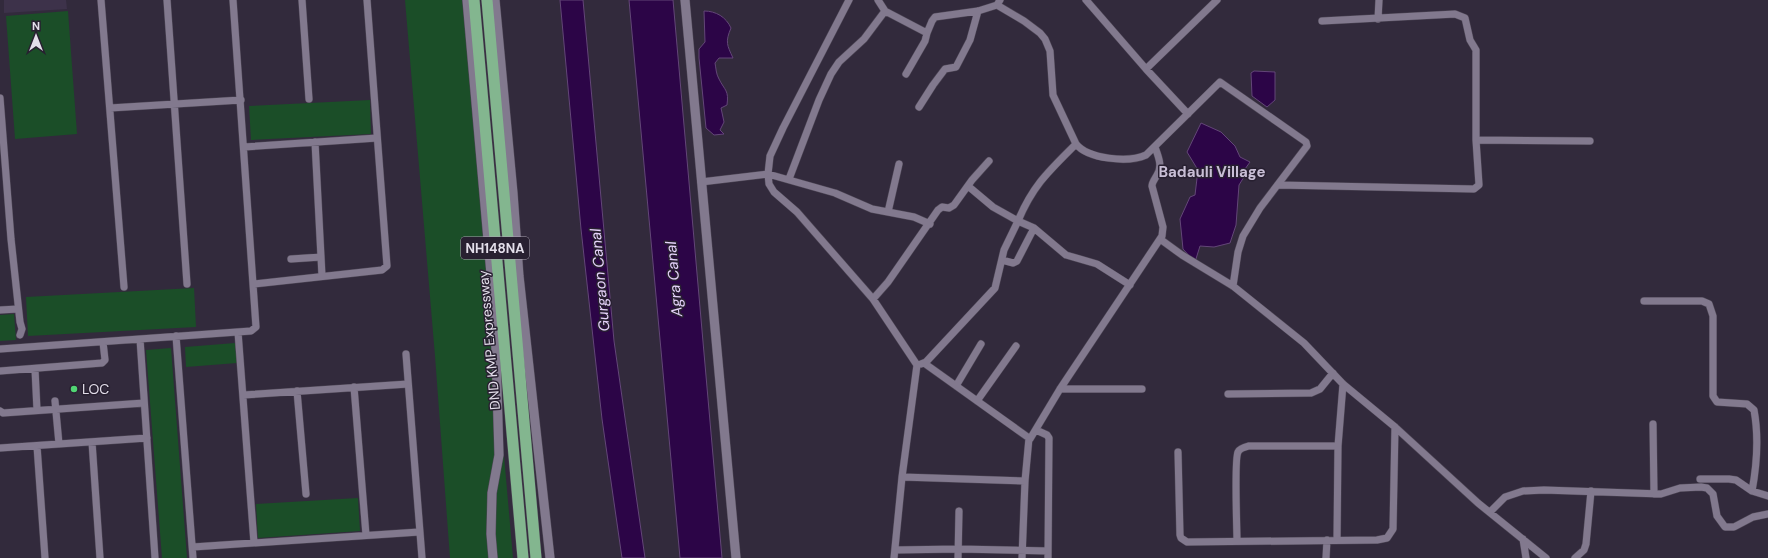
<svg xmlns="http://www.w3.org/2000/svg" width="1768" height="558" viewBox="0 0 1768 558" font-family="'DM Sans',sans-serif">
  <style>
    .built { fill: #3d324a }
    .green { fill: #1b4e28 }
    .water { fill: #2c0547; stroke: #634678 }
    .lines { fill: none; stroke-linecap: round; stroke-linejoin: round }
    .minor-casing { stroke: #4e4756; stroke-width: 8 }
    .tertiary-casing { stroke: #4e4756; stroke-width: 10 }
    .trunk-casing { stroke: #4e4756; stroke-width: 12 }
    .minor { stroke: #82798e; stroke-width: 7 }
    .tertiary { stroke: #82798e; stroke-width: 9 }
    .trunk { stroke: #83b68f; stroke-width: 11 }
    .poi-dot { fill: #51d674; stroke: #282031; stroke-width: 1.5 }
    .labels { text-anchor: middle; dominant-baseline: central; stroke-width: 3; stroke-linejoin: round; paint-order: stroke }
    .shield { fill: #282031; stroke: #aba5b2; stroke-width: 1 }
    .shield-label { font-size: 13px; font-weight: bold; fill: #e3deea }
    .street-label { font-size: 14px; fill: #e3deea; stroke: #282031 }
    .poi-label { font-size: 14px; fill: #e3deea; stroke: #282031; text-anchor: start }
    .neighbourhood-label { font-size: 15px; font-weight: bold; fill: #c8bed5; stroke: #282031 }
    .water-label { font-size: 15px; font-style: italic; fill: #e5d2fa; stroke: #282031 }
  </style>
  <rect width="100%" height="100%" fill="#322a3c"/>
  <!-- built -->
  <path class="built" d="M 4,0 L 66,0 L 67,9 L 4,13 Z"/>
  <!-- green -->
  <path class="green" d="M 405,0 L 464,0 L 513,558 L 450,558 L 435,356 Z
    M 68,11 L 77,134 L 15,139 L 6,16 Z
    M 370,100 L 371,134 L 251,140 L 249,106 Z
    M 194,288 L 196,327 L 28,336 L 26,297 Z
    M 14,314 L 16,340 L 0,341 L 0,315 Z
    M 235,343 L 237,363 L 186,367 L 185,347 Z
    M 171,348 L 187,558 L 162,558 L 146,350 Z
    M 358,498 L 360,531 L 258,538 L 256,504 Z"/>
  <!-- water -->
  <path class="water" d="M 560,0 L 583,0 L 614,341 L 645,558 L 622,558 L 602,419 L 581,229 Z
    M 629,0 L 673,0 L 722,558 L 680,558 Z
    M 704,11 C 716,11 726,17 731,28 C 725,42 727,45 733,58 L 719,58 L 715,63 C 716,68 716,74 719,79 C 725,91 729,90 727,105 L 721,108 L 724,122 L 720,130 L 724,134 L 714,135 L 706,128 L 699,58 L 699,49 L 705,42 Z
    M 1254,71 L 1275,72 L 1275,100 L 1267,107 L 1252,96 L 1251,73 Z
    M 1201,123 L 1221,132 L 1235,146 L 1240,157 L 1250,162 L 1245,169 L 1247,172 L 1239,185 L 1236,225 L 1230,243 L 1214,247 L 1200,246 L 1195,262 L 1183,249 L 1180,219 L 1190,197 L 1195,195 L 1198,170 L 1187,152 Z"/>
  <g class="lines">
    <!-- minor casing -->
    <g class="minor-casing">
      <path id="minor" d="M 101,0 L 124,287
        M 167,0 L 187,284
        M 302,0 L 309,99
        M 878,0 L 885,11 L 927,33 L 932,21 L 935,17 L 978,11 L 997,5
        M 1000,0 L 997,5 L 1024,21 L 1040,33 L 1045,39 L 1050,51 L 1053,95 L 1076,144 C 1088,159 1128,163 1146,155 L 1220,82 L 1306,142 L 1307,146 L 1260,208 L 1243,236 L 1238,252 L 1233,286
        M 1086,0 L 1146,69 L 1188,114
        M 1378,19 L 1379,0
        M 1146,69 L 1217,0
        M 906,74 L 925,41 L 927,33
        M 0,98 L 11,239 L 20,322 L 22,329 L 20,335
        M 919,107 L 933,85 L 945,69 L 956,67 L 970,40 L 978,11
        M 110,108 L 241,100
        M 1476,140 L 1590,141
        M 315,142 L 322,276
        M 244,147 L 377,138
        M 789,179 L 819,100 L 831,74 L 839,62 L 864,39 L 885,11
        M 701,182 L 768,174 L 770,156 L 783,128 L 849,0
        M 1278,185 L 1474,189 L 1479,185 L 1476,140 L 1476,50 L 1470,40 L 1465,18 L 1455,14 L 1322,21
        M 888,212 L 899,164
        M 1034,228 L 1066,255 L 1097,264 L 1130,285
        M 1160,239 L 1182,255 L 1233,286 L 1304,343 L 1343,384 L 1395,427 L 1478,503 L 1546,558
        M 291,259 L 321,257
        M 1002,260 L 1013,263 L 1017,261 L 1034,228 L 1018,221 C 1033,185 1049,171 1076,144
        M 254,284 L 382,270 L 387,266 L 367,0
        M 873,299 L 888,282 L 938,210 L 942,207 L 949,208 L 954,205 L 972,180 L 989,161
        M 1644,301 L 1702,301 L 1709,304 L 1713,316 L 1713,396 L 1717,402 L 1747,404 L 1754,410 C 1759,437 1757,464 1752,491
        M 0,310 L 18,309
        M 238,332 L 254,543
        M 176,336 L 193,558
        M 140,339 L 155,558
        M 0,349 L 251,331 L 256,327 L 233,0
        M 406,354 L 422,558
        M 924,363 L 1029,438 L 1025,481 L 1022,558
        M 921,364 L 926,362 L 995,288 L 1004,250 L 1018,221 L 993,207 L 968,186
        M 35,369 L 37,410
        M 0,371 L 102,363 L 105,360 L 103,342
        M 956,386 L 981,344
        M 354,387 L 366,535
        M 1060,389 L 1142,389
        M 297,391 L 306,494
        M 1228,394 L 1311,393 L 1320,389 L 1333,373
        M 243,395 L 408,384
        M 55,401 L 59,444
        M 977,401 L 1016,346
        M 0,411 L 3,413 L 144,403
        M 1653,424 L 1654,494
        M 1036,430 L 1047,435 L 1049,438 L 1048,558
        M 1030,439 L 1060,389 L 1162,236 L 1163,227 L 1152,186 C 1152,182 1155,179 1157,175 C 1163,166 1158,156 1155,147
        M 92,442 L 100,558
        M 37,446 L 45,558
        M 0,448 L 147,438
        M 1178,452 L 1180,535 L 1181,538 L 1187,542 L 1377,540 L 1387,538 L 1393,529 L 1395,427
        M 902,477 L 1025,481
        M 1700,479 L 1729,479 L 1736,480 L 1752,491 L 1768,496
        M 1490,512 L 1505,497 L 1523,491 L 1544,490 L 1661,494 L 1680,488 L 1701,487 L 1707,488 L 1713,494 L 1717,516 L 1725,527 L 1734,527 L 1753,517 L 1768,514
        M 1523,539 L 1526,558
        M 1337,540 L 1338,446 L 1343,384
        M 1237,541 C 1237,527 1234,460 1238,452 C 1240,448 1245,447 1249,446 L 1338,446
        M 193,547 L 419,532
        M 895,550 L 959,549 L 1048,551
        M 894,558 L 902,477 L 917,365 L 873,299 L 797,212 L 774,192 L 769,184 L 768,174 L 835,193 L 872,209 L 914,217 L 930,224
        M 958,558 L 959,511
        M 1326,558 L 1327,540
        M 1575,558 L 1584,550 L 1586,544 L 1591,491"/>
    </g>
    <!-- tertiary casing -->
    <g class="tertiary-casing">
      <path id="tertiary" d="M 467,0 L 495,320 L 499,455 L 492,493 L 491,534 L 493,558
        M 495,0 L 513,193 L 519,276 L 550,558
        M 685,0 L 736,558"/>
    </g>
    <!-- trunk casing -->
    <g class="trunk-casing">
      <path id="trunk" d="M 474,0 L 523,558
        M 487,0 L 536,558"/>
    </g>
    <!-- minor -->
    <use href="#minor" class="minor"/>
    <!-- tertiary -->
    <use href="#tertiary" class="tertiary"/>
    <!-- trunk -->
    <use href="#trunk" class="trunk"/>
  </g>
  <!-- markers -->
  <circle class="poi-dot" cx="74" cy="389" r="4"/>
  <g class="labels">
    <!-- shield labels -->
    <rect class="shield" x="461" y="237" width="68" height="22" rx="3"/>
    <g class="shield-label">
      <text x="495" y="248">NH148NA</text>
    </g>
    <!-- street labels -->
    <g class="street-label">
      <text transform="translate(489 340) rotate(-95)">DND KMP Expressway</text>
    </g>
    <!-- poi labels -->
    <g class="poi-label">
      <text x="82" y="389">LOC</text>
    </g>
    <!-- neighbourhood labels -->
    <g class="neighbourhood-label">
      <text x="1212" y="172">Badauli Village</text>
    </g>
    <!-- water labels -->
    <g class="water-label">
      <text transform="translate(674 279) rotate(-95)">Agra Canal</text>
      <text transform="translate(600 280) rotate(-95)">Gurgaon Canal</text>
    </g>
  </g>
  <!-- north arrow -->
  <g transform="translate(36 36)" stroke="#282031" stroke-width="3" paint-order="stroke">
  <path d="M0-3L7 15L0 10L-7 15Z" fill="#e3deea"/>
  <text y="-6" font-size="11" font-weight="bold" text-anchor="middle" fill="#e3deea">N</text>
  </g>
</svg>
